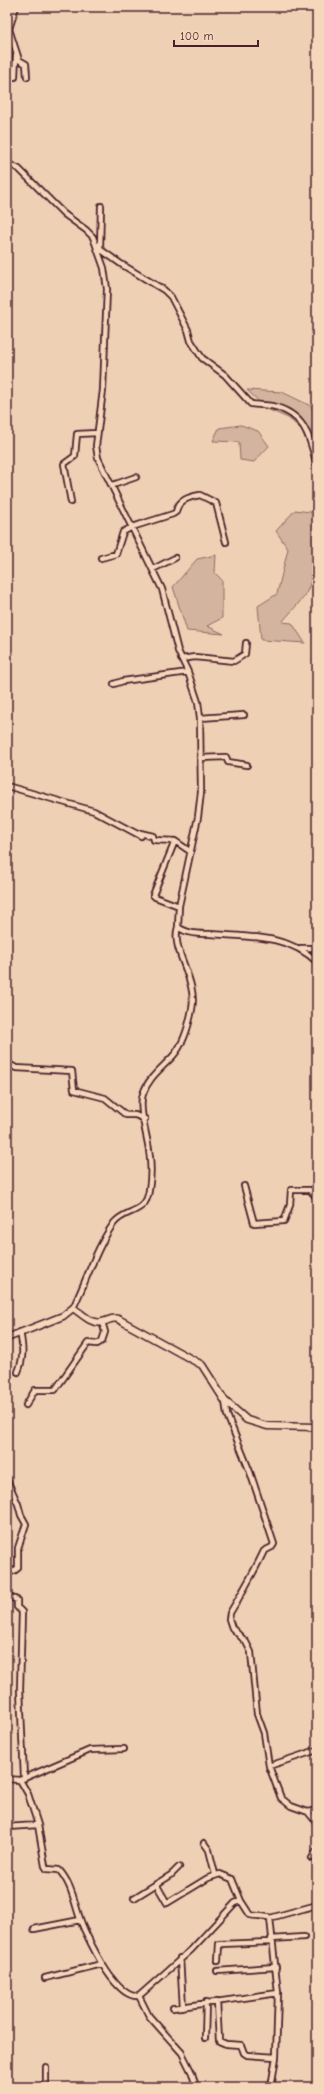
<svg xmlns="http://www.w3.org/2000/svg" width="324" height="2094" viewBox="0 0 324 2094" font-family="'Comic Neue',sans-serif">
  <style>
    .green { fill: #d3b49e; stroke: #8e6a64 }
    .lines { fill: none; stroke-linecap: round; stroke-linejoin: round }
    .street-casing { stroke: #4a1f2b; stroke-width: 8 }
    .secondary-casing { stroke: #4a1f2b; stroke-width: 9 }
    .street { stroke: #f5d8bb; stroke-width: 4.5 }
    .secondary { stroke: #f5d8bb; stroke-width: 6 }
  </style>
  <rect width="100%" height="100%" fill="#eed1b5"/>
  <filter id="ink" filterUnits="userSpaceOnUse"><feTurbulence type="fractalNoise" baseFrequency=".025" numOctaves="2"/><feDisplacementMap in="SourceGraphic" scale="8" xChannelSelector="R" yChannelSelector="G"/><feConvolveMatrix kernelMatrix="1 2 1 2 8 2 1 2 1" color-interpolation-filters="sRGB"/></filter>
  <g filter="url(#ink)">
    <!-- green -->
    <path class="green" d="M 247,390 L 282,392 L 311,406 L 317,418 L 317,470 L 306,433 L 288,418 L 267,409 Z
      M 241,425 L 258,431 L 269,446 L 254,462 L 240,460 L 239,442 L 213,441 L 219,428 Z
      M 295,510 L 317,513 L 317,567 L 305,596 L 282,622 L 292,623 L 305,643 L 261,640 L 258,606 L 277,594 L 288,549 L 276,531 Z
      M 216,555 L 215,573 L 222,580 L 222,618 L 207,626 L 224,634 L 187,631 L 173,587 L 197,559 Z"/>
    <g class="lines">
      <!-- street casing -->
      <g class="street-casing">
        <path id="street" d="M 16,7 L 9,29 L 19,60 L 26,64 L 27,77
          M 7,77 L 15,77 L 16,55
          M 7,163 L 19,169 L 64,214 L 86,230 L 93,237 L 104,268 L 107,289 L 103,390 L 96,446 L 98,458 L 162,589 L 178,651 L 188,672 L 198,702 L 200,718 L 201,792 L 198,817 L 179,906 L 178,927 C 187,934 199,934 210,934 C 248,937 288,934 317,962
          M 97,247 L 121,264 L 164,290 L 171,297 L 188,330 L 191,341 L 202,358 L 225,375 L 251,404 C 258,405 266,405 272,406 C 306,414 310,438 317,466
          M 100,249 L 101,206
          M 113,485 L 136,477
          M 71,502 L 64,464 L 75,456 L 77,434 L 97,433
          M 101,558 L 116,554 L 123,532 L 132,527 L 173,514 L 176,512 C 178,500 189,497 200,495 L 216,503 L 226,542
          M 153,569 L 175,558
          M 181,659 L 195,657 L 234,661 L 245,654 L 246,643
          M 114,684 L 123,681 L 188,672
          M 200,718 L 244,715
          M 200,758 L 226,757 L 228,762 L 247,765
          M 7,786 L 94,811 L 141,836 L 140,833 L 153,836 L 154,840 L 175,841 L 191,852
          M 175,841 L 153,895 L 155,897 L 179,906
          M 301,948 L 317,948
          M 7,1063 L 16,1068 L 72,1071 L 74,1090 L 105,1098 L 126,1115 L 135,1115 L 145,1119
          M 244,1186 L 254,1223 L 284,1221 L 290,1205 L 291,1190 L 310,1190 L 317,1198
          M 73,1308 C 87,1280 96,1248 114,1223 C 126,1208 146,1215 149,1190 C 151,1178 151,1162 149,1150 C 147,1135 138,1107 143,1094 C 148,1078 162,1068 173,1056 C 184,1044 189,1025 192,1009 C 198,979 170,950 178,927
          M 18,1372 C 24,1358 23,1346 20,1332
          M 225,1401 L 227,1415 L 250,1472 L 274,1544 L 272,1547 L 264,1551 C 254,1572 242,1593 230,1613 L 229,1619 L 232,1628 L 246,1642 L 251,1652 L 257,1714 L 264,1733 L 269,1766 L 281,1798 L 291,1806 L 308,1812 L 317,1823
          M 26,1405 L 35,1390 L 55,1390 L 88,1343 L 97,1344 L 102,1341 L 105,1332 L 102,1322
          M 7,1480 L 18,1504 L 21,1515 L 26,1524 L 18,1548 L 18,1568 L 14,1571 L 7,1573
          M 7,1596 L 17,1600 L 17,1607 L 22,1612 L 20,1690 L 24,1777
          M 269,1766 L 317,1750
          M 7,1779 L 20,1780
          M 308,1812 L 317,1810
          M 38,1825 L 28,1794 L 20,1780 L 90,1750 L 124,1749
          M 7,1827 L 38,1825 L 45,1866 L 47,1869 L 59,1870 C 74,1886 75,1910 84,1929 C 92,1946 116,1999 139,1996 L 191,1950 L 235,1903 L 241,1901
          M 204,1843 L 209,1850 L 215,1874
          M 312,1858 L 317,1850
          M 156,1884 L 167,1903 L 208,1878 L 220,1874 L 232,1879 L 241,1901 L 250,1915 C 257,1917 263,1915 270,1918 L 317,1905
          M 134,1898 L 171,1875 L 179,1867
          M 270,1918 L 278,1993
          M 34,1929 L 80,1920
          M 271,1939 L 304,1937
          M 180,1958 L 183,2007
          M 218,1961 L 219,1944 L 272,1942
          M 217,1971 L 276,1967
          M 45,1978 L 102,1964
          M 139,1996 L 149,2016 L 182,2053 L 192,2073 L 196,2087
          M 217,2001 L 219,2041 L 226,2044 L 241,2045 L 244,2053 L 247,2055 L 276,2057
          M 173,2008 L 278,1993 L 276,2057 L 271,2087
          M 205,2038 L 206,2002
          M 46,2087 L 46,2067"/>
      </g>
      <!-- secondary casing -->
      <g class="secondary-casing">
        <path id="secondary" d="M 7,1338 L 63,1316 L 73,1308 C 81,1313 92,1325 102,1322 C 108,1321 112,1317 118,1319 L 202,1365 L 225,1401 L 247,1420 L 267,1426 L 317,1427"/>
      </g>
      <!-- street -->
      <use href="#street" class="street"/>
      <!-- secondary -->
      <use href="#secondary" class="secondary"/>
    </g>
  </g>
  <!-- margin -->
  <rect width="324" height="2094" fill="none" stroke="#f5d8bb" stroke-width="24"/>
  <rect x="12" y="12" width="300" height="2070" fill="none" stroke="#4a1f2b" stroke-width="1.5" filter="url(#ink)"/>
  <!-- scale -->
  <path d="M174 40v6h84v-6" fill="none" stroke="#4a1f2b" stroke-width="2"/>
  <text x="180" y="40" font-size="12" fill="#4a1f2b" stroke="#f5d8bb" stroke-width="3" paint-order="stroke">100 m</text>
</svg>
